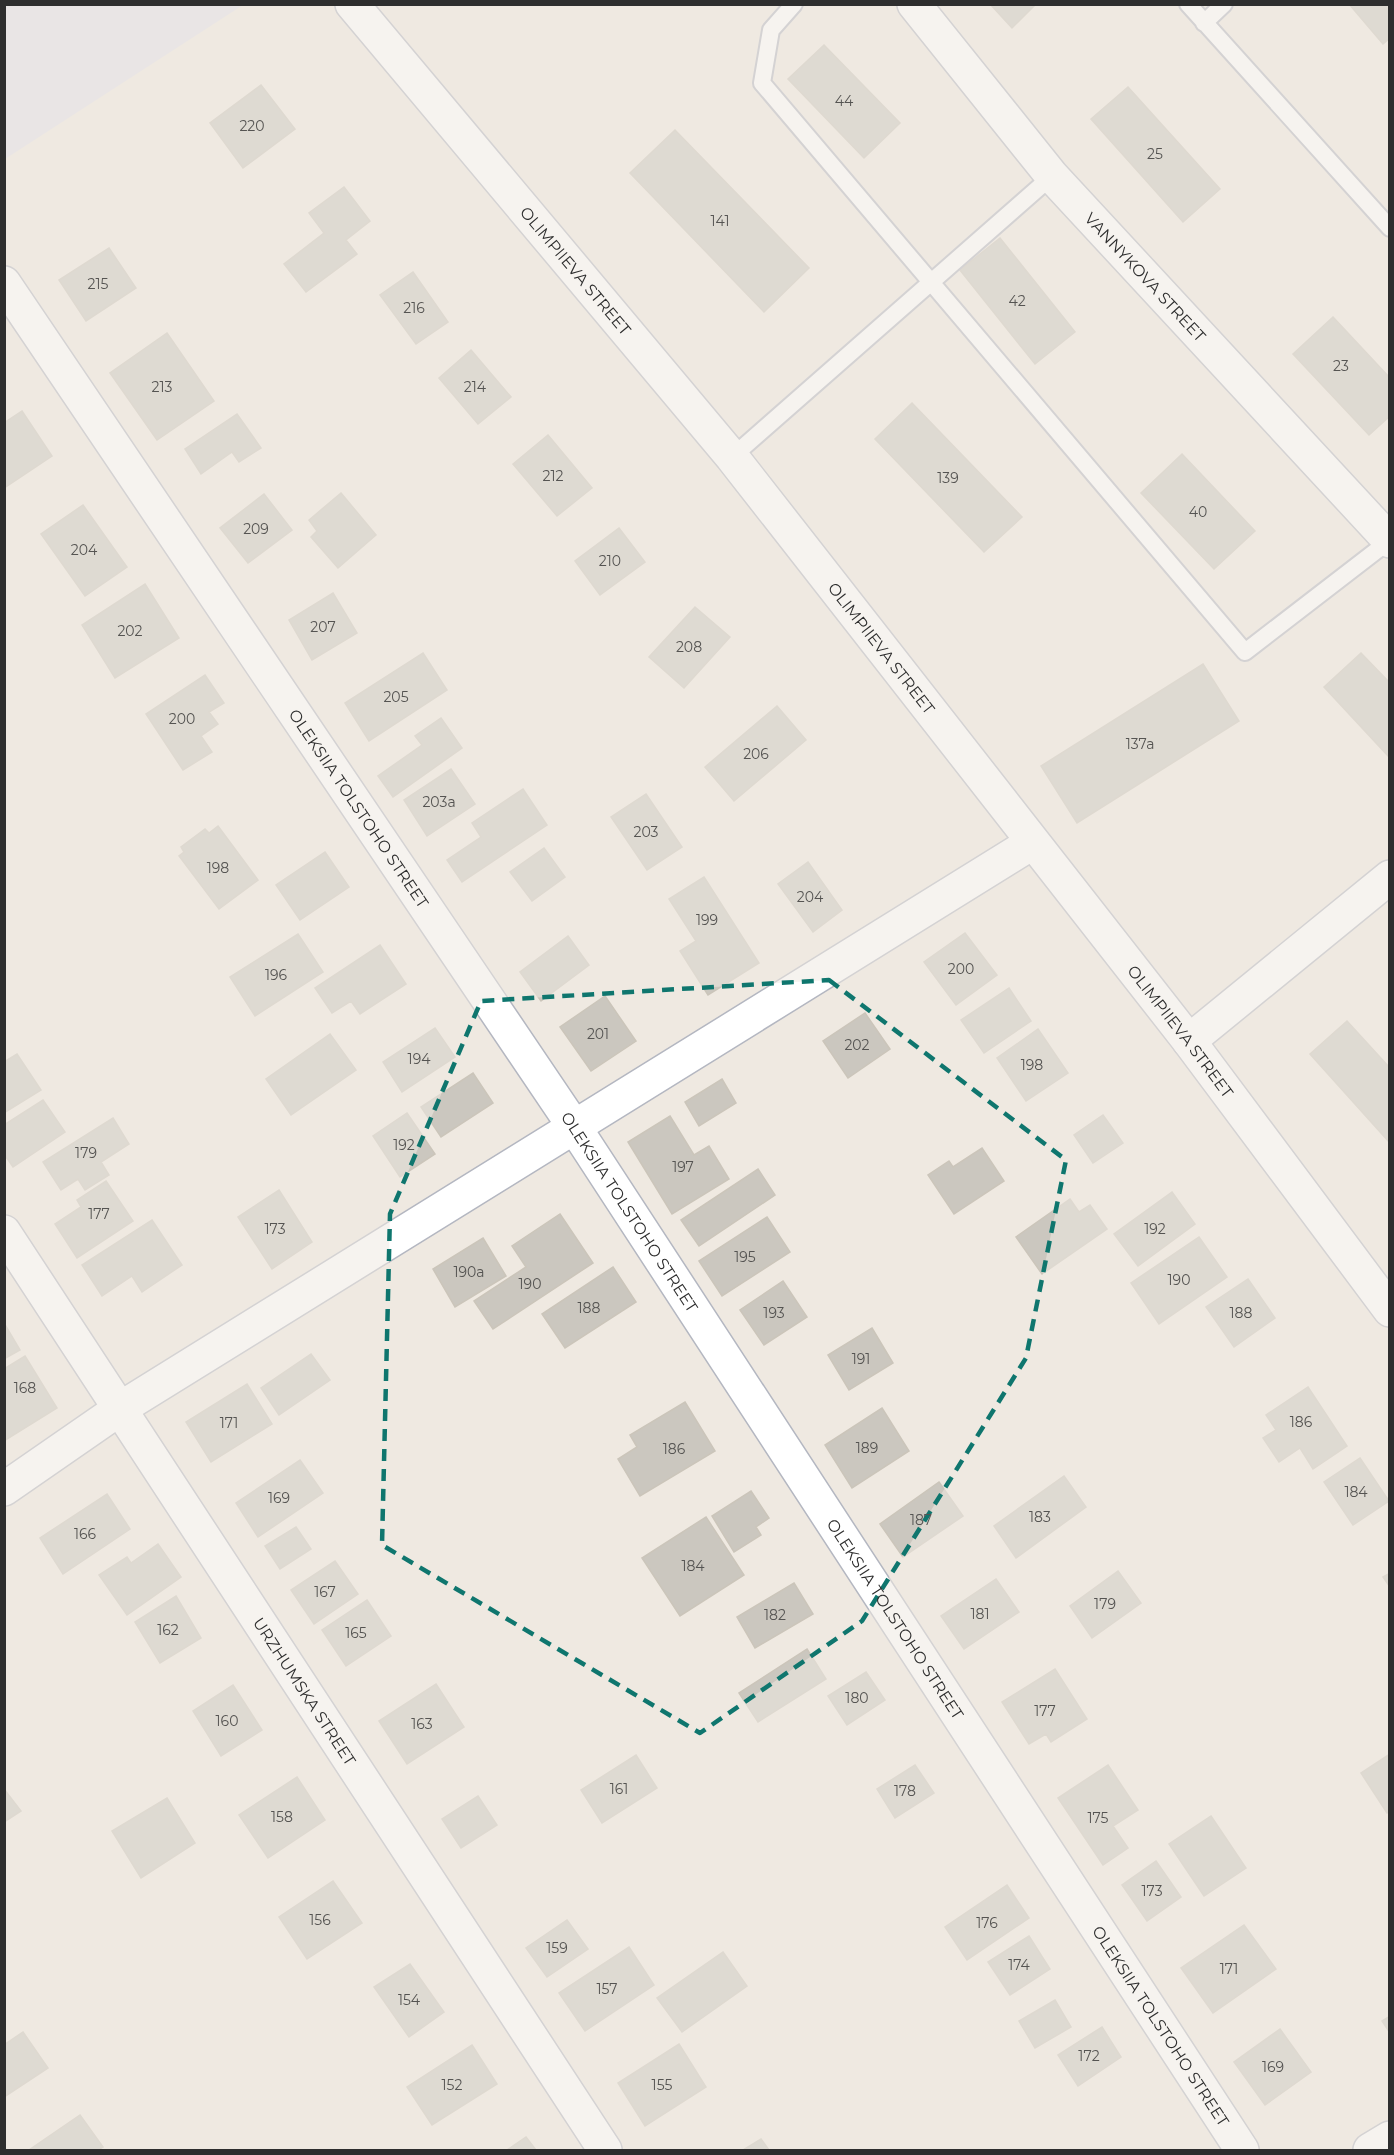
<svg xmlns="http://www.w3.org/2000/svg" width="1394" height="2155" viewBox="0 0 1394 2155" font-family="Montserrat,sans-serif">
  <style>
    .industrial { fill: #e3e1e8 }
    .building { fill: #cbc7bf; stroke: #cbc5ba; stroke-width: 1.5 }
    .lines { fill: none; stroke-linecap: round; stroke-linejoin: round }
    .service-casing { stroke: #b4b7c1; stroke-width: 20 }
    .minor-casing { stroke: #b4b7c1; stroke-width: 36 }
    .secondary-casing { stroke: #b4b7c1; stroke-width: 36 }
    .service { stroke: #fff; stroke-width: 16 }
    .minor { stroke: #fff; stroke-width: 33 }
    .secondary { stroke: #fff; stroke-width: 33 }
    .marked { fill: none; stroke: #0f766e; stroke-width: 4.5; stroke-dasharray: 12 8; stroke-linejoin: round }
    .labels { text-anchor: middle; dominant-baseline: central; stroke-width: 4.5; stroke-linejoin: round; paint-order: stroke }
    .number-label { font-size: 14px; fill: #555452 }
    .street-label { font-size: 16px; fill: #2e2e2e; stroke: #fff }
  </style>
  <rect width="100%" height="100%" fill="#efe9e1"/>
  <!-- industrial -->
  <path class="industrial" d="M 5,4 L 243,4 L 243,5 L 5,159 Z"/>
  <!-- building -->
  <path class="building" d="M 990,4 L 1036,4 L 1012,28 Z
    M 1349,4 L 1390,4 L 1390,38 L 1383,44 Z
    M 824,45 L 900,123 L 864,158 L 788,79 Z
    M 261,85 L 295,129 L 243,168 L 210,123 Z
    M 1128,87 L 1220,189 L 1183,222 L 1091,119 Z
    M 675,130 L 809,268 L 764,312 L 630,173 Z
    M 344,187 L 370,221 L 346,240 L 357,254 L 306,292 L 284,264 L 324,233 L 309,213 Z
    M 1000,238 L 1075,332 L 1035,364 L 960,270 Z
    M 109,248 L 136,288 L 86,321 L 59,280 Z
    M 413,272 L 448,322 L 416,344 L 380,295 Z
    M 1333,317 L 1390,378 L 1390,416 L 1369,435 L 1293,354 Z
    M 167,333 L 214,401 L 157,440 L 110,373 Z
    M 471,350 L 511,397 L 478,424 L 439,378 Z
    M 912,403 L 1022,517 L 984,552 L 875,439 Z
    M 22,411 L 52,456 L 4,488 L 4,423 Z
    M 237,414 L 261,448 L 239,462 L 232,452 L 201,474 L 185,449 Z
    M 548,435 L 592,488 L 557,516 L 513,464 Z
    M 1182,454 L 1255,531 L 1214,569 L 1141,493 Z
    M 341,493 L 376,535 L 338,568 L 311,537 L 317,531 L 309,520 Z
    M 264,494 L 292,530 L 248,563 L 220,528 Z
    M 83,505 L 127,567 L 85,596 L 41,534 Z
    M 619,528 L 645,562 L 600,595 L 575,561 Z
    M 145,584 L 179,638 L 115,678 L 82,625 Z
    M 333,593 L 357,633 L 312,660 L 289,620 Z
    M 695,607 L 730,637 L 684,688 L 649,657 Z
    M 423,653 L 447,690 L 369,741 L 345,703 Z
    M 1361,653 L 1390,683 L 1390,758 L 1324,687 Z
    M 1203,664 L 1239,721 L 1077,823 L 1041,766 Z
    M 205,675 L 224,703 L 209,712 L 218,724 L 201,736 L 212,752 L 183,770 L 146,714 Z
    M 777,706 L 806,740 L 734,801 L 705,767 Z
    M 441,718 L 462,748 L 393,797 L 378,776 L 422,745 L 415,736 Z
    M 451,769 L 475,804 L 427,836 L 404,800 Z
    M 523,789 L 547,825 L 462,882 L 447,860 L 481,837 L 472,823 Z
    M 646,794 L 682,847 L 647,870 L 611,817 Z
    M 218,826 L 258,880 L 219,909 L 179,856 L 184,852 L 181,847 L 205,829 L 209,833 Z
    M 544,848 L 565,877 L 532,901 L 510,872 Z
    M 325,852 L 349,887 L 300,920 L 276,885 Z
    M 808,862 L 842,910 L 813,932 L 778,884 Z
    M 704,877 L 759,963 L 708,995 L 680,951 L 696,941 L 669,899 Z
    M 965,933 L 997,975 L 956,1005 L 924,962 Z
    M 298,934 L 323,972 L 255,1016 L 230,977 Z
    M 568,936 L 589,965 L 541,1001 L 520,972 Z
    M 380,945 L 406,984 L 360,1014 L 351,1001 L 332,1013 L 315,988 Z
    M 1009,988 L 1031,1021 L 984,1053 L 961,1020 Z
    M 605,996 L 636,1041 L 591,1071 L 560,1027 Z
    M 865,1013 L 890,1049 L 848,1078 L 823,1041 Z
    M 1347,1021 L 1390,1068 L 1390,1143 L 1310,1054 Z
    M 435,1028 L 455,1057 L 402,1092 L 383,1062 Z
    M 1038,1029 L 1068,1073 L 1026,1101 L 997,1058 Z
    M 330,1034 L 356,1070 L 291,1115 L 266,1079 Z
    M 17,1054 L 41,1090 L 4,1113 L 4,1062 Z
    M 473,1073 L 493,1103 L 441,1137 L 421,1107 Z
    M 722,1079 L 736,1103 L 699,1126 L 685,1102 Z
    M 43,1100 L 65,1132 L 13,1167 L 4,1154 L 4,1125 Z
    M 407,1113 L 435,1154 L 400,1177 L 373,1136 Z
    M 1103,1115 L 1123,1143 L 1093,1163 L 1074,1135 Z
    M 670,1116 L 694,1155 L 709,1146 L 729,1179 L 672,1214 L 628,1142 Z
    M 113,1118 L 129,1144 L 101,1162 L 109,1175 L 85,1190 L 78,1179 L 61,1190 L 43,1162 Z
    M 982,1148 L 1004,1181 L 954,1214 L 928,1175 L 949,1161 L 953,1167 Z
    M 758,1169 L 775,1195 L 699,1246 L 681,1220 Z
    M 106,1181 L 133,1221 L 77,1258 L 55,1224 L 81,1207 L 77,1200 Z
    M 279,1190 L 312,1242 L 272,1269 L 238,1217 Z
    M 1172,1192 L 1195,1224 L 1138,1266 L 1114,1234 Z
    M 1070,1199 L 1079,1212 L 1090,1205 L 1107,1229 L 1042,1274 L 1016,1237 Z
    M 560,1214 L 593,1263 L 493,1329 L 474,1301 L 526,1267 L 512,1246 Z
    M 767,1217 L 790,1252 L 722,1296 L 699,1261 Z
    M 152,1220 L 182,1265 L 142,1292 L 132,1276 L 102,1296 L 82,1265 Z
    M 1199,1237 L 1227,1277 L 1159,1324 L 1131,1283 Z
    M 483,1238 L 506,1276 L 455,1307 L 433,1269 Z
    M 613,1267 L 636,1302 L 565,1348 L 542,1314 Z
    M 1248,1279 L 1275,1318 L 1234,1347 L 1206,1307 Z
    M 783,1281 L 807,1317 L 764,1345 L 740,1310 Z
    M 4,1323 L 20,1350 L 4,1359 Z
    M 872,1328 L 893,1363 L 849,1390 L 828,1355 Z
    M 311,1354 L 330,1380 L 279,1415 L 261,1388 Z
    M 25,1356 L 57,1408 L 4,1441 L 4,1369 Z
    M 247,1384 L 272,1424 L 211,1462 L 186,1422 Z
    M 1308,1387 L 1347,1446 L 1313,1469 L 1300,1448 L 1279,1462 L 1263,1438 L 1276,1430 L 1266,1415 Z
    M 685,1402 L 715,1451 L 640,1496 L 618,1459 L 637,1447 L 630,1435 Z
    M 882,1408 L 909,1451 L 852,1488 L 825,1445 Z
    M 1360,1458 L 1389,1501 L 1353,1525 L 1324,1482 Z
    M 300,1460 L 323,1493 L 258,1537 L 236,1503 Z
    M 1064,1476 L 1086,1507 L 1016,1558 L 994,1526 Z
    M 939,1482 L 963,1516 L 903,1557 L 880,1524 Z
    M 751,1491 L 769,1518 L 756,1527 L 761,1535 L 734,1552 L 712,1516 Z
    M 107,1494 L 130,1529 L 63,1574 L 40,1538 Z
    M 706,1517 L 744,1575 L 680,1616 L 642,1558 Z
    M 296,1527 L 311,1549 L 280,1569 L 265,1546 Z
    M 158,1544 L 181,1577 L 127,1615 L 99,1575 L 127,1557 L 131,1563 Z
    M 335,1561 L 358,1594 L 314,1624 L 291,1590 Z
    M 1118,1571 L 1141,1603 L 1092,1638 L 1070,1606 Z
    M 1390,1573 L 1390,1587 L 1383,1577 Z
    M 996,1579 L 1019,1612 L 964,1649 L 941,1616 Z
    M 794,1583 L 813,1614 L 755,1648 L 737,1617 Z
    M 176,1596 L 201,1638 L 160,1663 L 135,1622 Z
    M 367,1600 L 391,1636 L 346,1666 L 322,1630 Z
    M 807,1649 L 826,1679 L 758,1722 L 739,1693 Z
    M 1055,1669 L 1087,1719 L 1051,1742 L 1046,1734 L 1029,1744 L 1002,1702 Z
    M 866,1672 L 885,1700 L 847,1725 L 828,1696 Z
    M 436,1684 L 464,1727 L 407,1764 L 379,1721 Z
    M 233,1685 L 262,1730 L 221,1756 L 193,1711 Z
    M 1390,1754 L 1390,1811 L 1387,1813 L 1361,1773 Z
    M 636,1755 L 657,1788 L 602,1823 L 581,1790 Z
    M 915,1765 L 934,1793 L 895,1818 L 877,1789 Z
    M 1108,1765 L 1138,1810 L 1113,1826 L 1128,1848 L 1103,1865 L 1058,1798 Z
    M 297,1777 L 325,1820 L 268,1858 L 239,1815 Z
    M 4,1789 L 21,1811 L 4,1822 Z
    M 478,1796 L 497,1825 L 461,1848 L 442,1819 Z
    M 167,1798 L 195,1843 L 141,1878 L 112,1831 Z
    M 1211,1816 L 1246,1868 L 1204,1896 L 1169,1844 Z
    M 1156,1861 L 1181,1897 L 1147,1921 L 1122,1885 Z
    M 333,1881 L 362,1923 L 307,1959 L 279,1917 Z
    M 1007,1885 L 1029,1918 L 967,1960 L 945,1927 Z
    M 567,1920 L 588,1949 L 547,1977 L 526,1948 Z
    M 1244,1925 L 1276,1969 L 1213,2013 L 1181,1968 Z
    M 1029,1936 L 1050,1969 L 1010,1995 L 988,1962 Z
    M 629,1947 L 654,1985 L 585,2031 L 559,1993 Z
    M 723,1952 L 747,1986 L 682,2032 L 657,1998 Z
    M 410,1964 L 444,2012 L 409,2037 L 374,1987 Z
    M 1055,2000 L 1071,2027 L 1035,2048 L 1019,2021 Z
    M 1390,2016 L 1390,2033 L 1382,2021 Z
    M 1102,2027 L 1121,2057 L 1078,2086 L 1058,2055 Z
    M 1280,2029 L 1311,2072 L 1265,2105 L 1234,2062 Z
    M 23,2032 L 48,2068 L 4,2097 L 4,2045 Z
    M 679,2044 L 706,2087 L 645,2126 L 618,2083 Z
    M 472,2045 L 497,2084 L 432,2125 L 407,2087 Z
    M 80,2115 L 103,2147 L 98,2150 L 29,2150 Z
    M 526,2137 L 536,2150 L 507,2150 Z
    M 761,2139 L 769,2150 L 743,2150 Z"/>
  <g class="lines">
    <!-- service casing -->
    <g class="service-casing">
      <path id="service" d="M 794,4 L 771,30 L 762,83 L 1245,652 L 1389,541
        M 1188,4 L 1390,228
        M 1204,23 L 1224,4
        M 732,457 L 1052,176"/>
    </g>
    <!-- minor casing -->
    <g class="minor-casing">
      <g id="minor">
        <path id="s1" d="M 914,4 L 1052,176 L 1390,541"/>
        <path id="s2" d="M 4,283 L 575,1128 L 1242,2150"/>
        <path d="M 1189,1041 L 1390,877"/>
        <path id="s3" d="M 4,1232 L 605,2150"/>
        <path d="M 4,1489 L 121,1408 L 1032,843"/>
        <path d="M 1370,2150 L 1390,2138"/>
      </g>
    </g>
    <!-- secondary casing -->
    <g class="secondary-casing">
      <g id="secondary">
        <path id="s4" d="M 352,4 L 732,457 L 1189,1041 L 1390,1310"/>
      </g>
    </g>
    <!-- service -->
    <use href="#service" class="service"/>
    <!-- minor -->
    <use href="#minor" class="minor"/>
    <!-- secondary -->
    <use href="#secondary" class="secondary"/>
  </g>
  <!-- marked area -->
  <path d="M0 0H1394V2155H0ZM 829,980 L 1066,1160 L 1026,1358 L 862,1621 L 700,1733 L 382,1545 L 390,1214 L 481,1001 Z" fill="#efe9e1" fill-opacity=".55" fill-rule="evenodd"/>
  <path class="marked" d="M 829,980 L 1066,1160 L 1026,1358 L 862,1621 L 700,1733 L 382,1545 L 390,1214 L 481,1001 Z"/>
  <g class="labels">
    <!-- number labels -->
    <g class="number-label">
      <text x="844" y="101">44</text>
      <text x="252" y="126">220</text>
      <text x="1155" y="154">25</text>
      <text x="720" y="221">141</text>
      <text x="98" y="284">215</text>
      <text x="1017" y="301">42</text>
      <text x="414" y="308">216</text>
      <text x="1341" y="366">23</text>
      <text x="162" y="387">213</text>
      <text x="475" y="387">214</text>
      <text x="553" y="476">212</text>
      <text x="948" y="478">139</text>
      <text x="1198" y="512">40</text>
      <text x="256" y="529">209</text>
      <text x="84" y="550">204</text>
      <text x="610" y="561">210</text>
      <text x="323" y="627">207</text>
      <text x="130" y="631">202</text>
      <text x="689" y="647">208</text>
      <text x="396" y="697">205</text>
      <text x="182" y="719">200</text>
      <text x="1140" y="744">137а</text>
      <text x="756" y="754">206</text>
      <text x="439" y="802">203а</text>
      <text x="646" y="832">203</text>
      <text x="218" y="868">198</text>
      <text x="810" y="897">204</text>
      <text x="707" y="920">199</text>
      <text x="961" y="969">200</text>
      <text x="276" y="975">196</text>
      <text x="598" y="1034">201</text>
      <text x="857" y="1045">202</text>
      <text x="419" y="1059">194</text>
      <text x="1032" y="1065">198</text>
      <text x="404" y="1145">192</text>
      <text x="86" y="1153">179</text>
      <text x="683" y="1167">197</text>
      <text x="99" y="1214">177</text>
      <text x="275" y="1229">173</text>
      <text x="1155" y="1229">192</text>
      <text x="745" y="1257">195</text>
      <text x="469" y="1272">190а</text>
      <text x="1179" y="1280">190</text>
      <text x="530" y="1284">190</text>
      <text x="589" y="1308">188</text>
      <text x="774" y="1313">193</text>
      <text x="1241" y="1313">188</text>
      <text x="861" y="1359">191</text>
      <text x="25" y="1388">168</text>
      <text x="1301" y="1422">186</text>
      <text x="229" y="1423">171</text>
      <text x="867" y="1448">189</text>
      <text x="674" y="1449">186</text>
      <text x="1356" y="1492">184</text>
      <text x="279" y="1498">169</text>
      <text x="1040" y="1517">183</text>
      <text x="921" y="1520">187</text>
      <text x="85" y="1534">166</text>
      <text x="693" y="1566">184</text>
      <text x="325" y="1592">167</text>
      <text x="1105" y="1604">179</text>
      <text x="980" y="1614">181</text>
      <text x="775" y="1615">182</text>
      <text x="168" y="1630">162</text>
      <text x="356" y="1633">165</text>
      <text x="857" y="1698">180</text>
      <text x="1045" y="1711">177</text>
      <text x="227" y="1721">160</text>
      <text x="422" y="1724">163</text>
      <text x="619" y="1789">161</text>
      <text x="905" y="1791">178</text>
      <text x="282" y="1817">158</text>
      <text x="1098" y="1818">175</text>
      <text x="1152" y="1891">173</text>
      <text x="320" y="1920">156</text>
      <text x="987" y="1923">176</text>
      <text x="557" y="1948">159</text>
      <text x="1019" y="1965">174</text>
      <text x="1229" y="1969">171</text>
      <text x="607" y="1989">157</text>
      <text x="409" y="2000">154</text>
      <text x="1089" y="2056">172</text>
      <text x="1273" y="2067">169</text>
      <text x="452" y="2085">152</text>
      <text x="662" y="2085">155</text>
    </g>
    <!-- street labels -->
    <g class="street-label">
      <text stroke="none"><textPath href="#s4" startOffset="348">OLIMPIIEVA STREET</textPath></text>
      <text stroke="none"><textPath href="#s1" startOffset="358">VANNYKOVA STREET</textPath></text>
      <text stroke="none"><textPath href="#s4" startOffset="834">OLIMPIIEVA STREET</textPath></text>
      <text stroke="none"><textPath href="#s2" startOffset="634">OLEKSIIA TOLSTOHO STREET</textPath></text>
      <text stroke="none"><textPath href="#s4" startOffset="1320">OLIMPIIEVA STREET</textPath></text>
      <text stroke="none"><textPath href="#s2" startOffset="1120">OLEKSIIA TOLSTOHO STREET</textPath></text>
      <text stroke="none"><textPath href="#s2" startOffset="1606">OLEKSIIA TOLSTOHO STREET</textPath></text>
      <text stroke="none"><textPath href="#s3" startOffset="549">URZHUMSKA STREET</textPath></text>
      <text stroke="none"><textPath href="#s2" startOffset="2092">OLEKSIIA TOLSTOHO STREET</textPath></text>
    </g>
  </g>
  <!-- border -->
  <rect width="1394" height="2155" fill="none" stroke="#2e2e2e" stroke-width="12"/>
</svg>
